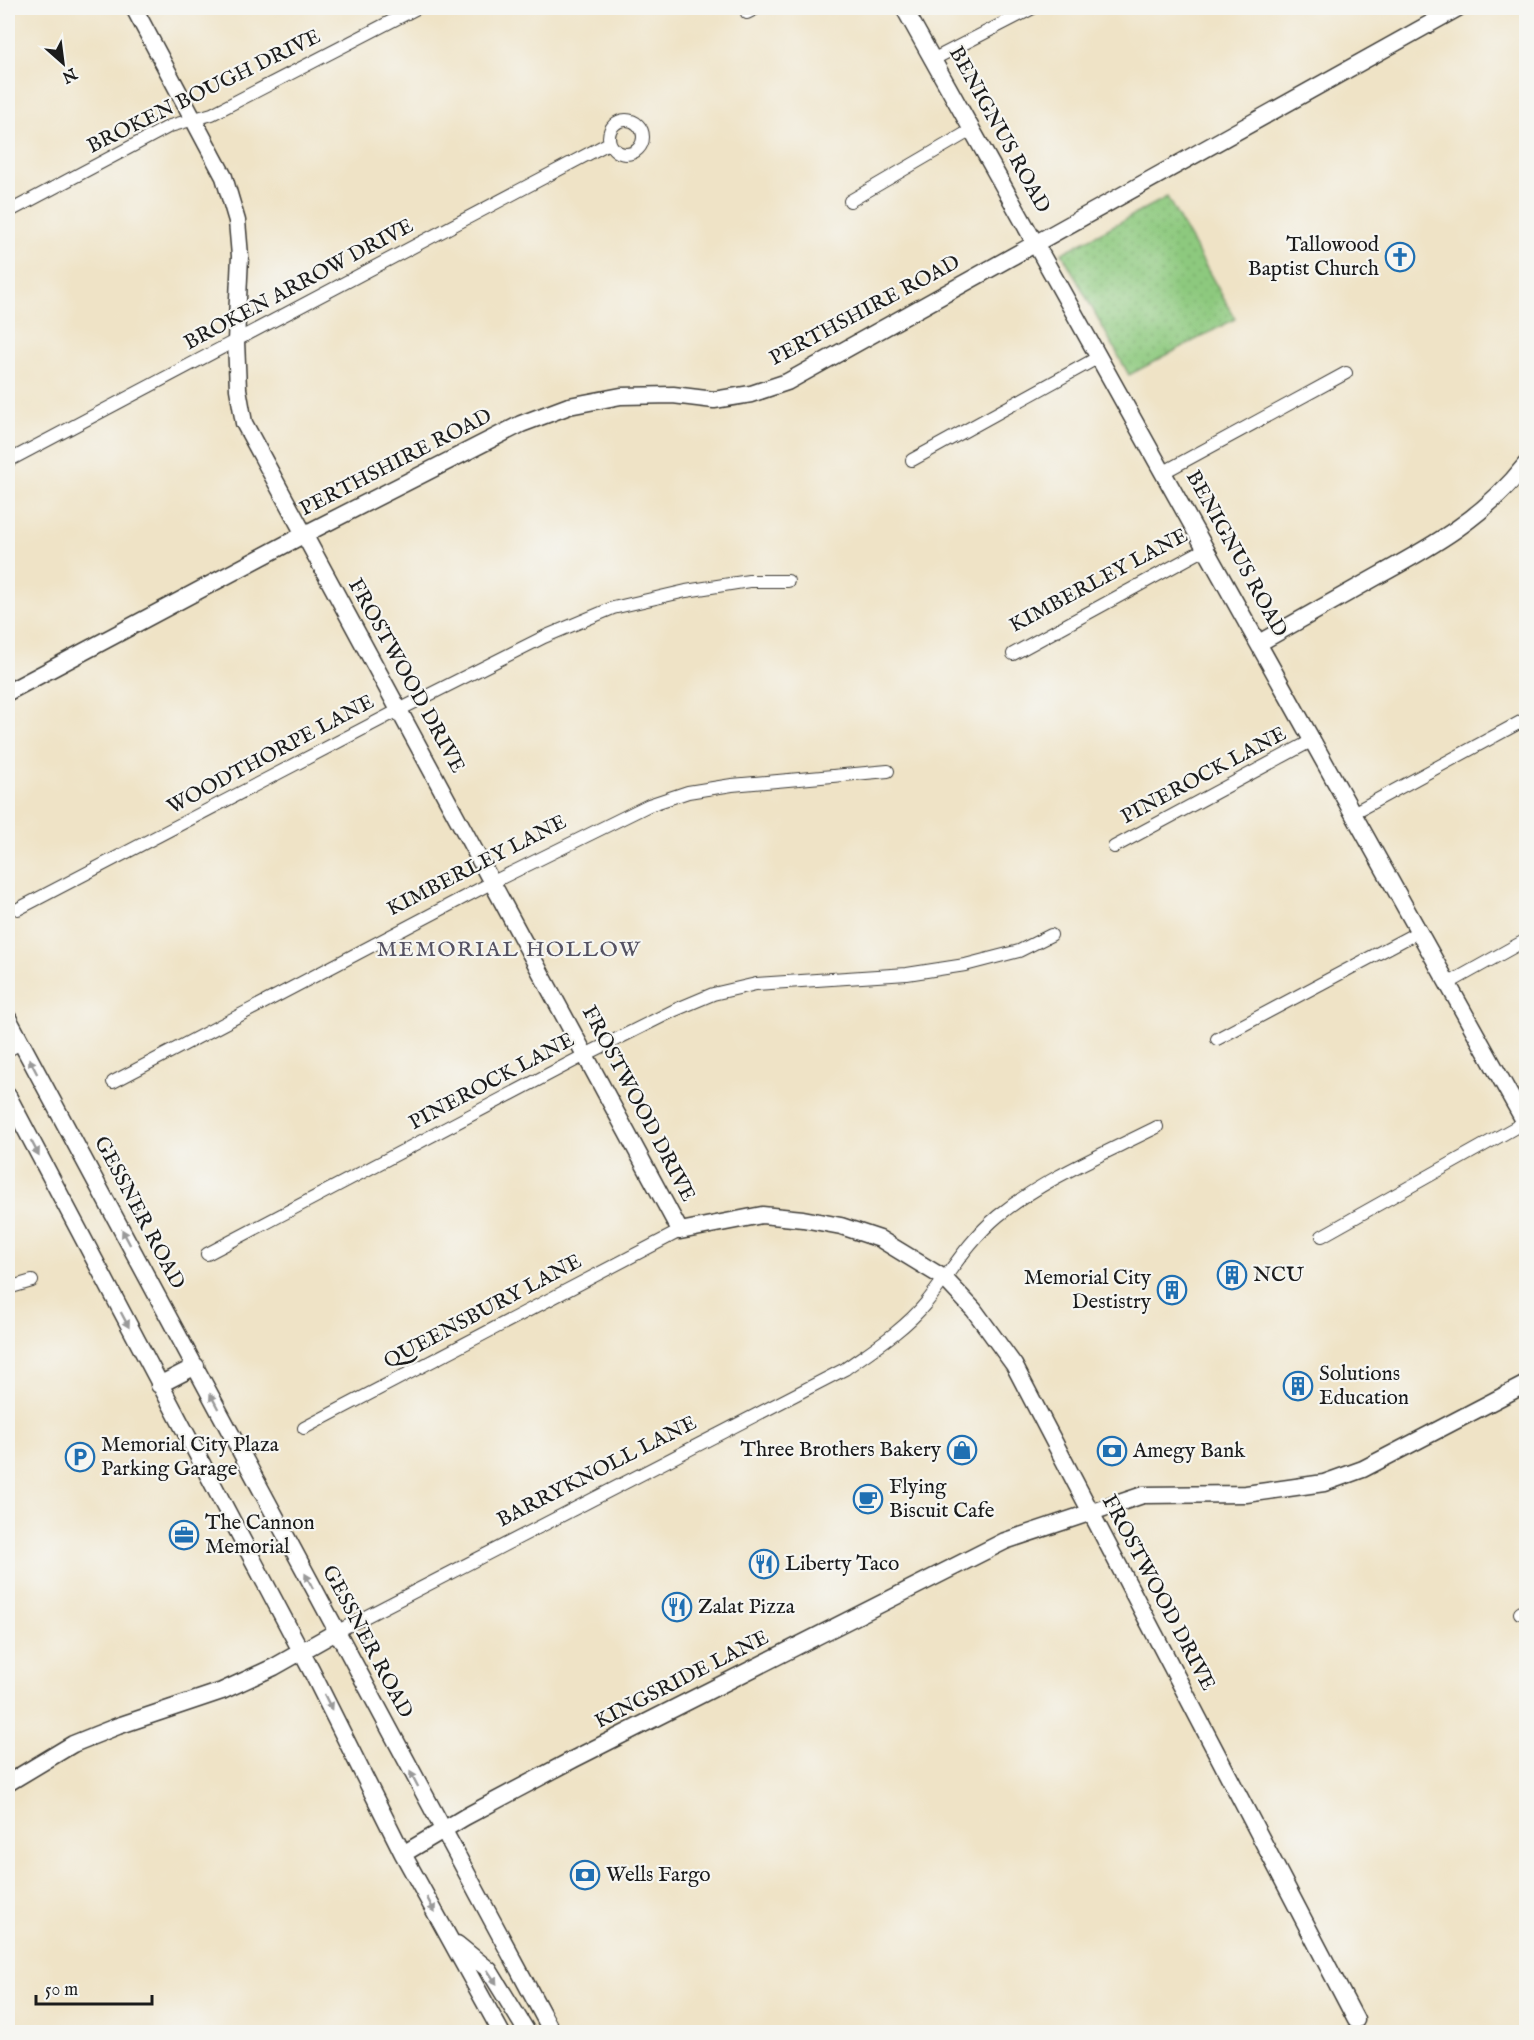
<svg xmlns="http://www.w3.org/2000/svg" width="1534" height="2040" viewBox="0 0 1534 2040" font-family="'IM FELL English',serif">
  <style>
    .grass { fill: url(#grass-dots); stroke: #54724d; stroke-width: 1.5 }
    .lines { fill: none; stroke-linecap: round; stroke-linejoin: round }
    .street-casing { stroke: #3c3a36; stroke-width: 14 }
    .secondary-casing { stroke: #3c3a36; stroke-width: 19 }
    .street { stroke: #fff; stroke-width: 12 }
    .secondary { stroke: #fff; stroke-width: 16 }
    .oneway { fill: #999 }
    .labels { text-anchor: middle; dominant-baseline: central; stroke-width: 4.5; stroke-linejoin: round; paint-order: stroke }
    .street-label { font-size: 21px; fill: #1c1c1c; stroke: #f6f6f2 }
    .poi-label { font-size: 21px; fill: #1c1c1c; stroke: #f6f6f2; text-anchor: start }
    .neighbourhood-label { font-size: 22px; letter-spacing: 1.5px; fill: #555262; stroke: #f6f6f2 }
  </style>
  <defs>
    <pattern id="grass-dots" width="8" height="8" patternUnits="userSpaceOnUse" patternTransform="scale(1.5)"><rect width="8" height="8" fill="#8dc97e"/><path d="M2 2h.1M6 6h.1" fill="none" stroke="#79ac6c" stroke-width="1.8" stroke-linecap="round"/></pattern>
  </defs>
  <rect width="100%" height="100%" fill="#f6f6f2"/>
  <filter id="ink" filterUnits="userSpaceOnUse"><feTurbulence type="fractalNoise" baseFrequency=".0167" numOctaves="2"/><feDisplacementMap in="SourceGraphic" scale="12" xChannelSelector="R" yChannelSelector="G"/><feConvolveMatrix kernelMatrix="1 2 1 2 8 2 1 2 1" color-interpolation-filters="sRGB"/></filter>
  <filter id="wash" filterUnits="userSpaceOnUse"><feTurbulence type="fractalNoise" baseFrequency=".008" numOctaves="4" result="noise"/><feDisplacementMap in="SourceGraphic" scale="24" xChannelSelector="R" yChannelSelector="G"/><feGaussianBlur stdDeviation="1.35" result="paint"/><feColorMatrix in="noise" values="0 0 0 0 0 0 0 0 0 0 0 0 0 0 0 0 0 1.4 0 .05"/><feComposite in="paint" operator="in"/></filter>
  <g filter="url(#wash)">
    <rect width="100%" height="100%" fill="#efe3c6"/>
    <!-- grass -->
    <path class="grass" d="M 1167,197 L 1235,319 L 1129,375 L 1062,253 Z"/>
  </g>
  <g filter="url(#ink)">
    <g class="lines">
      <!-- street casing -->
      <g class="street-casing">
        <path id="street" d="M 747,13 L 757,8
          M 934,59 L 1033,8
          M609 137a17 17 0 1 1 34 0a17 17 0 1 1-34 0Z
          M 850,201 L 973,129
          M 8,212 L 170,126 L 212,114 L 417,8
          M 912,460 L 1099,357
          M 8,461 L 609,143
          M 1164,472 L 1346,373
          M 1013,654 L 1207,548
          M 1353,813 L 1526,719
          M 1114,847 L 1313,740
          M 18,909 L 399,710 L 544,637 L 613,608 L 686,591 L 749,581 L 788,581
          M 1449,983 L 1526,940
          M 1217,1039 L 1420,931
          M 8,1050 L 21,1043
          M 113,1082 L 493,882 L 649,805 L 688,792 L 732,785 L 888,771
          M 1322,1236 L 1525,1122
          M 207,1254 L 587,1054 L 675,1010 L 713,994 L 756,984 L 907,974 L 965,965 L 1019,951 L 1051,935
          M 8,1288 L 32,1281
          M 304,1428 L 680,1231
          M 1520,1613 L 1526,1609
          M 336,1632 L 845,1369 C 873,1349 904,1330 926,1303 C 950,1273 968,1241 998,1216 C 1045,1178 1104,1154 1157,1127"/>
      </g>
      <!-- secondary casing -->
      <g class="secondary-casing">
        <path id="secondary" d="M 134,8 L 224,177 L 237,221 L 240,256 L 236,341 L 238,389 L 244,423 L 680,1231 L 762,1215 L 803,1219 L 841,1226 L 880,1239 L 944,1278 L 974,1310 L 1014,1365 L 1356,2020
          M 904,8 L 1526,1124
          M 1259,643 C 1298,621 1337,599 1376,577 C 1433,546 1486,516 1526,464
          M 8,692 L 303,535 L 521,424 L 569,406 L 621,396 L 673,395 L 714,400 L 751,394 L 787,382 L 1458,8
          M 8,1018 L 552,2032
          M 8,1096 L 311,1670 L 403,1854 L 501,2032
          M 159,1385 L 196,1366
          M 8,1783 L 73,1744 L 118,1726 L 222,1691 L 274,1667 L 336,1632
          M 403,1854 L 465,1817 L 574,1759 L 1005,1541 L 1143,1495 L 1246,1494 L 1324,1483 L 1363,1469 L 1526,1384
          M 457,1944 L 489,1970 L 527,2032"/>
      </g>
      <!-- street -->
      <use href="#street" class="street"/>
      <!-- secondary -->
      <use href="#secondary" class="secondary"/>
    </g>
    <!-- one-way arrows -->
    <defs><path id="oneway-solid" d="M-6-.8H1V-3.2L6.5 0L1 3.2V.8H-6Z" transform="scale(1.5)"/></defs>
    <g class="oneway">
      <use href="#oneway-solid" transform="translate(33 1066) rotate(-118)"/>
      <use href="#oneway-solid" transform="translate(35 1148) rotate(62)"/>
      <use href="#oneway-solid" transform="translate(126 1237) rotate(-118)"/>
      <use href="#oneway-solid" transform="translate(125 1320) rotate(62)"/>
      <use href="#oneway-solid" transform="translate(214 1401) rotate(-118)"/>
      <use href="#oneway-solid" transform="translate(309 1581) rotate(-118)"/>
      <use href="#oneway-solid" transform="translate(328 1702) rotate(64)"/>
      <use href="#oneway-solid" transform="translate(414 1779) rotate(-118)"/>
      <use href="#oneway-solid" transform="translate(431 1905) rotate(62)"/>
      <use href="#oneway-solid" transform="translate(492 1977) rotate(56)"/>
    </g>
  </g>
  <!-- icons -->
  <defs>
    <g id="church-ring" transform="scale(1.5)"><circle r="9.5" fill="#f6f6f2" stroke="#1f6fb2" stroke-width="1.5"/><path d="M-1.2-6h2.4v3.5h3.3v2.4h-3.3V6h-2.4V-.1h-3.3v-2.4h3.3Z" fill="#1f6fb2"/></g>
    <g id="building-ring" transform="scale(1.5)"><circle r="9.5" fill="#f6f6f2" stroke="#1f6fb2" stroke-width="1.5"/><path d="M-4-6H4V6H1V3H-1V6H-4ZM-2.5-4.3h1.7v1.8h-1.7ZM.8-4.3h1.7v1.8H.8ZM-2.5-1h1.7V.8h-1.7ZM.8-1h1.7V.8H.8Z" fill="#1f6fb2"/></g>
    <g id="shop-ring" transform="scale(1.5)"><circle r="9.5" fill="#f6f6f2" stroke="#1f6fb2" stroke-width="1.5"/><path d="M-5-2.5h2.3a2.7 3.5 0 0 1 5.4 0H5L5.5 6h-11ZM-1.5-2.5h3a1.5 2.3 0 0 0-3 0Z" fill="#1f6fb2"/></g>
    <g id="bank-ring" transform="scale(1.5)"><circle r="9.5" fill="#f6f6f2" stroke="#1f6fb2" stroke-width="1.5"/><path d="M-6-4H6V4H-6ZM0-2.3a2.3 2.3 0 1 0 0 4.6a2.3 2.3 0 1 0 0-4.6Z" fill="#1f6fb2"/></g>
    <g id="parking-ring" transform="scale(1.5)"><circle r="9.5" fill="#f6f6f2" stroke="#1f6fb2" stroke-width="1.5"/><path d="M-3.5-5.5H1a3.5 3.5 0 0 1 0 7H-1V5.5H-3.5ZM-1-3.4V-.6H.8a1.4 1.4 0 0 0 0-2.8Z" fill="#1f6fb2"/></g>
    <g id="cafe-ring" transform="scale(1.5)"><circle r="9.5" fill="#f6f6f2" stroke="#1f6fb2" stroke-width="1.5"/><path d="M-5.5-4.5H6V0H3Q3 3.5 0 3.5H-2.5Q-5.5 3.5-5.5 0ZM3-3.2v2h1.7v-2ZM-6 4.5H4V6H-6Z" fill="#1f6fb2"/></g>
    <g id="office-ring" transform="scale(1.5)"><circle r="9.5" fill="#f6f6f2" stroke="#1f6fb2" stroke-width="1.5"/><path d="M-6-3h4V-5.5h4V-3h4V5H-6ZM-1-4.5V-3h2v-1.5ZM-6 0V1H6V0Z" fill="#1f6fb2"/></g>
    <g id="restaurant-ring" transform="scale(1.5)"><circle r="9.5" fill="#f6f6f2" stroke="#1f6fb2" stroke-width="1.5"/><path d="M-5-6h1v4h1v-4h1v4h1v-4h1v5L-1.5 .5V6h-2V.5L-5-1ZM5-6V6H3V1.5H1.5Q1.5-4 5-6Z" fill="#1f6fb2"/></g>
  </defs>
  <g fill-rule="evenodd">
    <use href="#church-ring" x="1400" y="257"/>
    <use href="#building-ring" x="1232" y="1275"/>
    <use href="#building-ring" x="1172" y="1290"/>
    <use href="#building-ring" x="1298" y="1386"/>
    <use href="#shop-ring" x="962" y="1450"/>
    <use href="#bank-ring" x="1112" y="1451"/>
    <use href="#parking-ring" x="80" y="1457"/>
    <use href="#cafe-ring" x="868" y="1499"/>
    <use href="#office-ring" x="184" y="1535"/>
    <use href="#restaurant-ring" x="764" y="1564"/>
    <use href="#restaurant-ring" x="677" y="1607"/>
    <use href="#bank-ring" x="585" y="1875"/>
  </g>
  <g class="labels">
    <!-- street labels -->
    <g class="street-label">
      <text transform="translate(204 92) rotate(-26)">BROKEN BOUGH DRIVE</text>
      <text transform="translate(999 130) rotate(61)">BENIGNUS ROAD</text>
      <text transform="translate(299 285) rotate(-28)">BROKEN ARROW DRIVE</text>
      <text transform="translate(865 311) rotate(-28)">PERTHSHIRE ROAD</text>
      <text transform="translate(396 463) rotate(-27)">PERTHSHIRE ROAD</text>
      <text transform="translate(1236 554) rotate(61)">BENIGNUS ROAD</text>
      <text transform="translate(1099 581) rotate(-28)">KIMBERLEY LANE</text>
      <text transform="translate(406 676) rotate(61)">FROSTWOOD DRIVE</text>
      <text transform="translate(271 755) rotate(-28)">WOODTHORPE LANE</text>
      <text transform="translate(1204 776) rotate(-28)">PINEROCK LANE</text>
      <text transform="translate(477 866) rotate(-27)">KIMBERLEY LANE</text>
      <text transform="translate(492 1082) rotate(-28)">PINEROCK LANE</text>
      <text transform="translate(638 1104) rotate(62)">FROSTWOOD DRIVE</text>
      <text transform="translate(139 1213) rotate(62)">GESSNER ROAD</text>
      <text transform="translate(483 1312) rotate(-28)">QUEENSBURY LANE</text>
      <text transform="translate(597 1472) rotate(-27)">BARRYKNOLL LANE</text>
      <text transform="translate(1158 1593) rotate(62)">FROSTWOOD DRIVE</text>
      <text transform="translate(367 1642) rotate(62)">GESSNER ROAD</text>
      <text transform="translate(682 1680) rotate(-27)">KINGSRIDE LANE</text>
    </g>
    <!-- poi labels -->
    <g class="poi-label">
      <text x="1379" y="245" text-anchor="end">Tallowood<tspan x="1379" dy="24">Baptist Church</tspan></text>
      <text x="1253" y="1275">NCU</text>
      <text x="1151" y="1278" text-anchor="end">Memorial City<tspan x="1151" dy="24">Destistry</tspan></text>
      <text x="1319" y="1374">Solutions<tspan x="1319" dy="24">Education</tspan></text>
      <text x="101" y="1445">Memorial City Plaza<tspan x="101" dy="24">Parking Garage</tspan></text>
      <text x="941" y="1450" text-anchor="end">Three Brothers Bakery</text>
      <text x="1133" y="1451">Amegy Bank</text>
      <text x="889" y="1487">Flying<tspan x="889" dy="24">Biscuit Cafe</tspan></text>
      <text x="205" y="1523">The Cannon<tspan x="205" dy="24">Memorial</tspan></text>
      <text x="785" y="1564">Liberty Taco</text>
      <text x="698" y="1607">Zalat Pizza</text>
      <text x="606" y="1875">Wells Fargo</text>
    </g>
    <!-- neighbourhood labels -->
    <g class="neighbourhood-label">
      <text x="509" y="950">MEMORIAL HOLLOW</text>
    </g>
  </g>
  <!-- margin -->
  <rect width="1534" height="2040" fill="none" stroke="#f6f6f2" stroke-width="30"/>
  <!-- north arrow -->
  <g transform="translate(63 63) rotate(152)" stroke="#f6f6f2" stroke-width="4.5" paint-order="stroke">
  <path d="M0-4.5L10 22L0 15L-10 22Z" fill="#1c1c1c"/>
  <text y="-9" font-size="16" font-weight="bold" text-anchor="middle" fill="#1c1c1c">N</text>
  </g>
  <!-- scale -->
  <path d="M36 1995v9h116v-9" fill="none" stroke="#1c1c1c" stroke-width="3"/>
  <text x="45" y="1995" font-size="18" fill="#1c1c1c" stroke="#f6f6f2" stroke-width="4.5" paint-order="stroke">50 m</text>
</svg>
